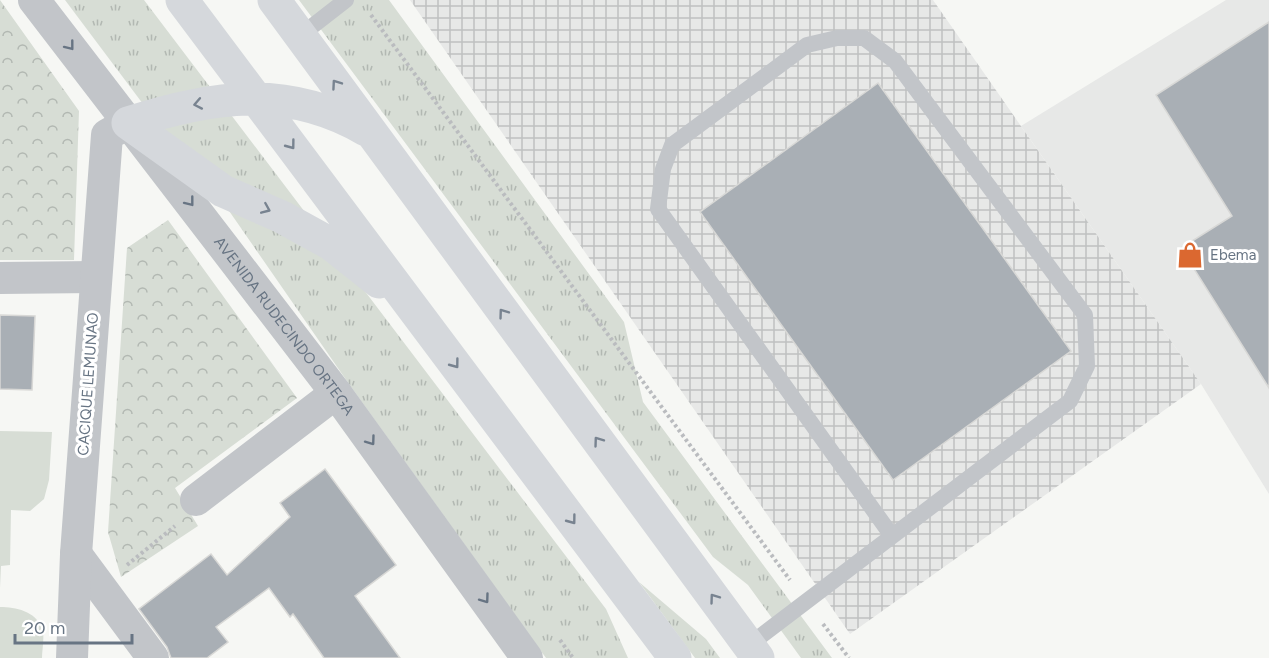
<svg xmlns="http://www.w3.org/2000/svg" width="1269" height="658" viewBox="0 0 1269 658" font-family="Figtree,sans-serif">
  <style>
    .built { fill: #e7e8e7 }
    .industrial { fill: url(#industrial-grid) }
    .grass { fill: url(#grass-tufts) }
    .forest { fill: url(#forest-crowns) }
    .pitch { fill: #d7ddd5 }
    .building { fill: #a9afb5; stroke: #d8d8d6; stroke-width: 1.5 }
    .lines { fill: none; stroke-linecap: round; stroke-linejoin: round }
    .path { stroke: #babcbf; stroke-width: 4; stroke-dasharray: 3 3; stroke-linecap: butt }
    .lane { stroke: #c2c5c9; stroke-width: 16 }
    .street { stroke: #c2c5c9; stroke-width: 32 }
    .primary { stroke: #d5d8dc; stroke-width: 33 }
    .oneway { stroke: #677483 }
    .oneway2 { stroke: #788390 }
    .labels { text-anchor: middle; dominant-baseline: central; stroke-width: 6; stroke-linejoin: round; paint-order: stroke }
    .poi-label { font-size: 15px; fill: #677483; stroke: #fff; text-anchor: start }
    .street-label { font-size: 15px; fill: #677483; stroke: #fff }
  </style>
  <defs>
    <pattern id="industrial-grid" width="8" height="8" patternUnits="userSpaceOnUse" patternTransform="scale(1.5)"><rect width="8" height="8" fill="#e7e8e7"/><path d="M0 4h8M4 0v8" fill="none" stroke="#bfc1c1"/></pattern>
    <pattern id="grass-tufts" width="24" height="20" patternUnits="userSpaceOnUse" patternTransform="scale(1.5)"><rect width="24" height="20" fill="#d7ddd5"/><path d="M3 7l-1-3M5 7V3M7 7l1-3M15 17l-1-3M17 17v-4M19 17l1-3" fill="none" stroke="#b2b8b2"/></pattern>
    <pattern id="forest-crowns" width="20" height="18" patternUnits="userSpaceOnUse" patternTransform="scale(1.5)"><rect width="20" height="18" fill="#d7ddd5"/><path d="M2 6a3 3 0 1 1 6 0M12 15a3 3 0 1 1 6 0" fill="none" stroke="#b2b8b2"/></pattern>
  </defs>
  <rect width="100%" height="100%" fill="#f6f7f4"/>
  <!-- built -->
  <path class="built" d="M 1226,0 L 1269,0 L 1269,494 L 1201,384 L 1021,126 Z"/>
  <!-- industrial -->
  <path class="industrial" d="M 410,0 L 933,0 L 1201,384 L 850,634 Z"/>
  <!-- grass -->
  <path class="grass" d="M 65,0 L 144,0 L 606,609 L 628,658 L 546,658 L 349,384 L 209,182 L 146,108 Z
    M 299,0 L 389,0 L 624,322 L 643,402 L 832,658 L 801,658 L 748,585 L 713,557 Z
    M 639,582 L 706,639 L 720,658 L 695,658 Z"/>
  <!-- forest -->
  <path class="forest" d="M 0,0 L 79,111 L 74,260 L 0,260 Z
    M 168,220 L 297,398 L 175,488 L 198,526 L 121,577 L 108,532 L 127,248 Z"/>
  <!-- pitch -->
  <path class="pitch" d="M 0,431 L 52,432 L 49,480 L 44,499 L 30,511 L 11,510 L 10,565 L 1,566 L 0,588 Z
    M 0,607 C 16,607 35,611 42,628 C 45,636 42,650 42,658 L 0,658 Z"/>
  <!-- building -->
  <path class="building" d="M 1269,22 L 1269,388 L 1181,248 L 1232,216 L 1156,95 Z
    M 878,83 L 1071,351 L 893,480 L 700,212 Z
    M 0,315 L 35,316 L 32,390 L 0,389 Z
    M 325,469 L 396,565 L 355,596 L 400,658 L 324,658 L 293,614 L 290,617 L 269,588 L 216,627 L 228,642 L 207,658 L 171,658 L 167,647 L 139,609 L 211,554 L 227,575 L 290,517 L 280,503 Z"/>
  <g class="lines">
    <!-- path -->
    <path class="path" d="M 371,15 L 790,580
      M 127,565 L 175,526
      M 823,624 L 849,658
      M 560,640 L 573,658"/>
    <!-- lane -->
    <path class="lane" d="M 301,35 L 346,0
      M 749,645 L 1070,401 L 1087,366 L 1085,315 L 895,61 L 864,38 L 837,38 L 807,45 L 672,145 L 663,169 L 658,209 L 892,536"/>
    <!-- street -->
    <g class="street">
      <path id="s1" d="M 34,0 L 336,393 L 527,658"/>
      <path d="M 0,278 L 95,277"/>
      <path d="M 196,500 L 336,393"/>
      <path d="M 76,554 L 153,658"/>
      <path d="M 72,658 L 76,554 L 107,135 L 128,123"/>
    </g>
    <!-- primary -->
    <path class="primary" d="M 182,0 L 675,658
      M 274,0 L 758,658
      M 128,123 L 223,191 L 282,217 L 331,244 L 379,282
      M 128,123 C 211,96 287,84 366,130"/>
  </g>
  <!-- one-way arrows -->
  <defs><path id="oneway-chevron" d="M-2-3.5L2.5 0L-2 3.5" fill="none" stroke-width="1.6" stroke-linecap="round" stroke-linejoin="round" transform="scale(1.5)"/></defs>
  <g class="oneway">
    <use href="#oneway-chevron" transform="translate(70 46) rotate(52)"/>
    <use href="#oneway-chevron" transform="translate(190 202) rotate(52)"/>
    <use href="#oneway-chevron" transform="translate(371 441) rotate(54)"/>
    <use href="#oneway-chevron" transform="translate(485 599) rotate(54)"/>
  </g>
  <g class="oneway2">
    <use href="#oneway-chevron" transform="translate(336 84) rotate(-125)"/>
    <use href="#oneway-chevron" transform="translate(198 104) rotate(169)"/>
    <use href="#oneway-chevron" transform="translate(291 145) rotate(53)"/>
    <use href="#oneway-chevron" transform="translate(266 209) rotate(23)"/>
    <use href="#oneway-chevron" transform="translate(503 313) rotate(-126)"/>
    <use href="#oneway-chevron" transform="translate(455 364) rotate(53)"/>
    <use href="#oneway-chevron" transform="translate(598 441) rotate(-126)"/>
    <use href="#oneway-chevron" transform="translate(572 520) rotate(53)"/>
    <use href="#oneway-chevron" transform="translate(714 598) rotate(-126)"/>
  </g>
  <!-- icons -->
  <defs>
    <g id="shop-bare" transform="scale(2.07)"><path d="M-5-2.5h2.3a2.7 3.5 0 0 1 5.4 0H5L5.5 6h-11ZM-1.5-2.5h3a1.5 2.3 0 0 0-3 0Z" fill="#db6830" stroke="#fff" stroke-width="2.5" paint-order="stroke"/></g>
  </defs>
  <g fill-rule="evenodd">
    <use href="#shop-bare" x="1190" y="255"/>
  </g>
  <g class="labels">
    <!-- poi labels -->
    <g class="poi-label">
      <text x="1210" y="255">Ebema</text>
    </g>
    <!-- street labels -->
    <g class="street-label">
      <text stroke="none"><textPath href="#s1" startOffset="411">AVENIDA RUDECINDO ORTEGA</textPath></text>
      <text transform="translate(88 384) rotate(-86)">CACIQUE LEMUNAO</text>
    </g>
  </g>
  <!-- scale -->
  <path d="M15 634v9h117v-9" fill="none" stroke="#677483" stroke-width="3"/>
  <text x="24" y="634" font-size="18" fill="#677483" stroke="#ffffff" stroke-width="4.5" paint-order="stroke">20 m</text>
</svg>
